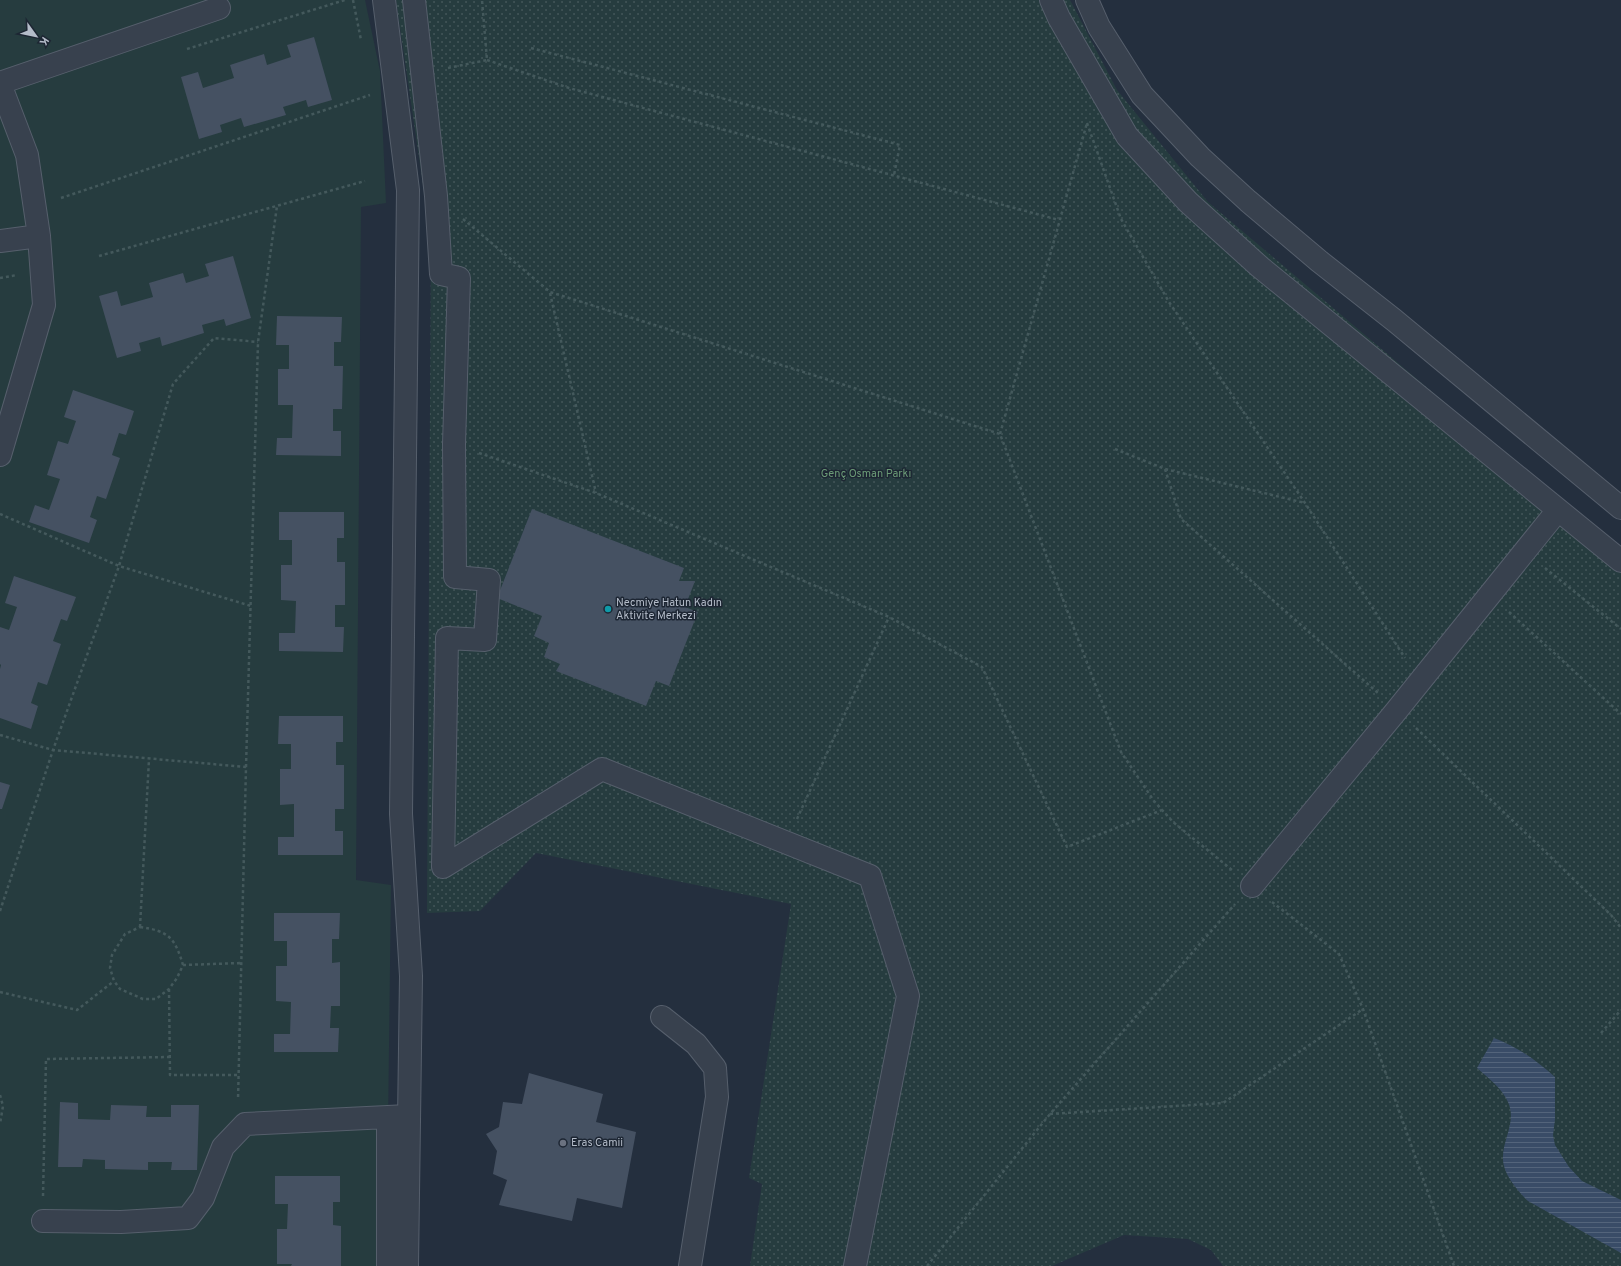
<svg xmlns="http://www.w3.org/2000/svg" width="1621" height="1266" viewBox="0 0 1621 1266" font-family="Overpass,sans-serif">
  <style>
    .green { fill: #263c3f }
    .park { fill: url(#park-dots) }
    .water { fill: url(#water-rules) }
    .building { fill: #455162 }
    .lines { fill: none; stroke-linecap: round; stroke-linejoin: round }
    .minor-casing { stroke: #565f6c; stroke-width: 24 }
    .path { stroke: #44595c; stroke-width: 2.5; stroke-dasharray: 3 3; stroke-linecap: butt }
    .minor { stroke: #38414e; stroke-width: 22 }
    .culture-dot { fill: #0f9aa8; stroke: #1d2633; stroke-width: 1.5 }
    .worship-dot { fill: #6b7280; stroke: #1d2633; stroke-width: 1.5 }
    .labels { text-anchor: middle; dominant-baseline: central; stroke-width: 3; stroke-linejoin: round; paint-order: stroke }
    .park-label { font-size: 11px; fill: #6b9a76; stroke: #1d2633 }
    .poi-label { font-size: 11px; fill: #b4bcc9; stroke: #1d2633; text-anchor: start }
  </style>
  <defs>
    <pattern id="park-dots" width="8" height="8" patternUnits="userSpaceOnUse"><rect width="8" height="8" fill="#263c3f"/><path d="M2 2h.1M6 6h.1" fill="none" stroke="#435659" stroke-width="1.8" stroke-linecap="round"/></pattern>
    <pattern id="water-rules" width="6" height="5" patternUnits="userSpaceOnUse"><rect width="6" height="5" fill="#394c67"/><path d="M0 2.5h6" fill="none" stroke="#53647b"/></pattern>
  </defs>
  <rect width="100%" height="100%" fill="#242f3e"/>
  <!-- green -->
  <path class="green" d="M 0,0 L 365,0 L 380,71 L 386,203 L 361,207 L 356,880 L 391,885 L 388,1129 L 388,1266 L 0,1266 Z"/>
  <!-- park -->
  <path class="park" d="M 396,0 L 1070,0 L 1117,90 L 1208,202 L 1621,552 L 1621,1266 L 1223,1266 L 1211,1250 L 1188,1239 L 1124,1235 L 1052,1266 L 750,1266 L 762,1184 L 749,1178 L 791,904 L 536,853 L 480,911 L 427,913 L 431,239 Z"/>
  <!-- water -->
  <path class="water" d="M 1494,1038 C 1518,1047 1536,1060 1555,1077 L 1555,1119 L 1553,1135 L 1555,1145 L 1569,1167 L 1582,1181 L 1621,1200 L 1621,1253 L 1528,1201 C 1518,1191 1503,1174 1503,1159 C 1502,1140 1517,1122 1508,1102 C 1502,1088 1488,1078 1477,1068 Z"/>
  <!-- building -->
  <path class="building" d="M 314,37 L 332,100 L 308,107 L 306,100 L 283,107 L 286,115 L 244,127 L 241,118 L 220,125 L 222,132 L 199,139 L 181,77 L 198,72 L 203,88 L 234,78 L 230,65 L 264,54 L 267,65 L 291,57 L 287,45 Z
    M 233,256 L 251,318 L 226,326 L 224,319 L 202,325 L 204,333 L 162,346 L 160,337 L 139,343 L 141,351 L 117,358 L 99,296 L 117,291 L 121,306 L 153,297 L 149,283 L 183,273 L 186,283 L 209,276 L 205,264 Z
    M 277,316 L 342,317 L 341,342 L 334,342 L 334,366 L 343,366 L 342,409 L 333,409 L 333,431 L 341,431 L 341,456 L 276,455 L 277,438 L 292,438 L 293,405 L 278,405 L 278,369 L 289,369 L 289,345 L 276,345 Z
    M 73,390 L 134,411 L 126,435 L 119,433 L 112,455 L 120,458 L 106,499 L 97,496 L 90,517 L 97,520 L 89,543 L 29,522 L 35,505 L 49,510 L 60,479 L 47,475 L 58,441 L 68,444 L 76,421 L 64,417 Z
    M 532,509 L 684,568 L 679,581 L 695,581 L 685,607 L 698,612 L 669,686 L 656,681 L 646,706 L 556,671 L 560,664 L 544,657 L 549,643 L 534,636 L 542,616 L 497,598 Z
    M 279,512 L 344,512 L 344,538 L 337,538 L 337,562 L 345,562 L 345,605 L 335,605 L 335,627 L 344,627 L 343,652 L 279,651 L 279,633 L 295,633 L 296,601 L 281,600 L 281,565 L 292,565 L 292,540 L 279,540 Z
    M 14,576 L 76,597 L 67,621 L 61,619 L 53,641 L 61,644 L 47,685 L 38,682 L 31,703 L 38,706 L 31,729 L 0,718 L 0,669 L 1,665 L 0,664 L 0,627 L 9,630 L 17,607 L 5,603 Z
    M 279,716 L 343,716 L 343,742 L 336,742 L 336,765 L 344,765 L 344,809 L 335,809 L 335,831 L 343,831 L 343,855 L 278,855 L 278,837 L 294,837 L 294,804 L 280,805 L 280,769 L 291,769 L 291,744 L 278,744 Z
    M 0,782 L 10,785 L 2,809 L 0,809 Z
    M 274,913 L 340,913 L 339,939 L 332,939 L 332,963 L 340,962 L 340,1006 L 331,1006 L 330,1028 L 339,1028 L 338,1052 L 274,1052 L 274,1034 L 290,1034 L 291,1002 L 276,1001 L 276,966 L 287,966 L 287,941 L 274,941 Z
    M 529,1073 L 603,1094 L 596,1122 L 636,1132 L 622,1208 L 577,1198 L 572,1221 L 499,1205 L 507,1180 L 493,1174 L 497,1151 L 486,1134 L 499,1127 L 503,1102 L 522,1104 Z
    M 60,1102 L 78,1103 L 78,1119 L 110,1120 L 111,1105 L 147,1106 L 146,1117 L 171,1117 L 171,1105 L 199,1105 L 197,1170 L 171,1170 L 172,1162 L 148,1162 L 148,1170 L 105,1169 L 105,1160 L 83,1159 L 82,1167 L 58,1167 Z
    M 275,1176 L 340,1176 L 340,1202 L 333,1202 L 333,1225 L 341,1226 L 341,1266 L 291,1266 L 292,1264 L 277,1264 L 277,1229 L 287,1229 L 288,1204 L 275,1204 Z"/>
  <g class="lines">
    <!-- minor casing -->
    <g class="minor-casing">
      <path id="minor" d="M 384,0 L 408,190 L 401,814 L 411,976 L 407,1266
        M 414,0 L 436,196 L 441,274 L 459,278 L 454,444 L 455,577 L 489,580 L 485,640 L 447,638 L 443,867 L 602,769 L 870,876 L 908,996 L 855,1266
        M 1051,0 L 1059,18 L 1127,136 L 1188,202 L 1260,267 L 1621,561
        M 1087,0 L 1099,27 L 1142,95 L 1200,157 L 1248,201 L 1319,261 L 1394,320 L 1621,508
        M 0,83 L 219,8
        M 0,84 L 27,155 L 39,236 L 44,305 L 0,455
        M 0,241 L 39,236
        M 1252,886 L 1397,710 L 1558,510
        M 662,1017 L 696,1044 L 715,1068 L 717,1097 L 690,1266
        M 388,1129 L 388,1266
        M 43,1221 L 121,1222 L 188,1218 L 203,1198 L 223,1147 L 245,1124 L 408,1116"/>
    </g>
    <!-- path -->
    <path class="path" d="M 353,0 L 361,40
      M 531,48 L 900,145 L 894,175
      M 187,49 L 345,0
      M 487,60 L 569,88 L 1059,220
      M 448,68 L 487,60 L 482,0
      M 1087,123 L 1121,219 L 1169,302 L 1305,503 L 1405,658
      M 61,198 L 370,95
      M 463,219 L 550,292 L 1000,434 L 1121,752 L 1154,801 L 1173,822 L 1232,870
      M 99,256 L 365,181
      M 0,278 L 17,275
      M 550,293 L 596,493
      M 1000,434 L 1087,123
      M 1115,449 L 1165,469 L 1305,503
      M 479,453 L 596,493 L 889,617 L 982,667 L 1067,847 L 1162,810
      M 1165,469 L 1181,519 L 1378,693
      M 0,514 L 119,566 L 251,606
      M 1545,568 L 1621,629
      M 1509,612 L 1621,714
      M 1416,728 L 1611,915 L 1621,928
      M 0,735 L 53,750 L 246,767 L 238,1100
      M 246,767 L 258,342 L 277,206
      M 797,819 L 889,617
      M 1272,902 L 1339,954 L 1363,1009 L 1454,1266
      M 0,911 L 53,750 L 119,566 L 173,384 L 214,338 L 258,342
      M 140,927 C 169,931 175,938 183,965 L 177,978 L 169,989 L 156,999 L 143,999 L 120,989 L 114,981 L 110,968 L 112,955 L 125,934 Z
      M 140,927 L 149,759
      M 183,965 L 241,963
      M 169,989 L 170,1075 L 239,1075
      M 0,992 L 77,1010 L 114,981
      M 1601,1033 L 1621,1010
      M 0,1095 L 3,1106 L 0,1124
      M 1050,1114 L 1223,1103 L 1363,1009
      M 43,1196 L 46,1059 L 170,1057
      M 927,1266 L 1050,1114 L 1235,904"/>
    <!-- minor -->
    <use href="#minor" class="minor"/>
  </g>
  <!-- markers -->
  <circle class="culture-dot" cx="608" cy="609" r="4"/>
  <circle class="worship-dot" cx="563" cy="1143" r="4"/>
  <g class="labels">
    <!-- park labels -->
    <g class="park-label">
      <text x="866" y="474">Genç Osman Parkı</text>
    </g>
    <!-- poi labels -->
    <g class="poi-label">
      <text x="616" y="603">Necmiye Hatun Kadın<tspan x="616" dy="13">Aktivite Merkezi</tspan></text>
      <text x="571" y="1143">Eras Camii</text>
    </g>
  </g>
  <!-- north arrow -->
  <g transform="translate(36 36) rotate(123)" stroke="#1d2633" stroke-width="3" paint-order="stroke">
  <path d="M0-3L7 15L0 10L-7 15Z" fill="#b4bcc9"/>
  <text y="-6" font-size="11" font-weight="bold" text-anchor="middle" fill="#b4bcc9">K</text>
  </g>
</svg>
